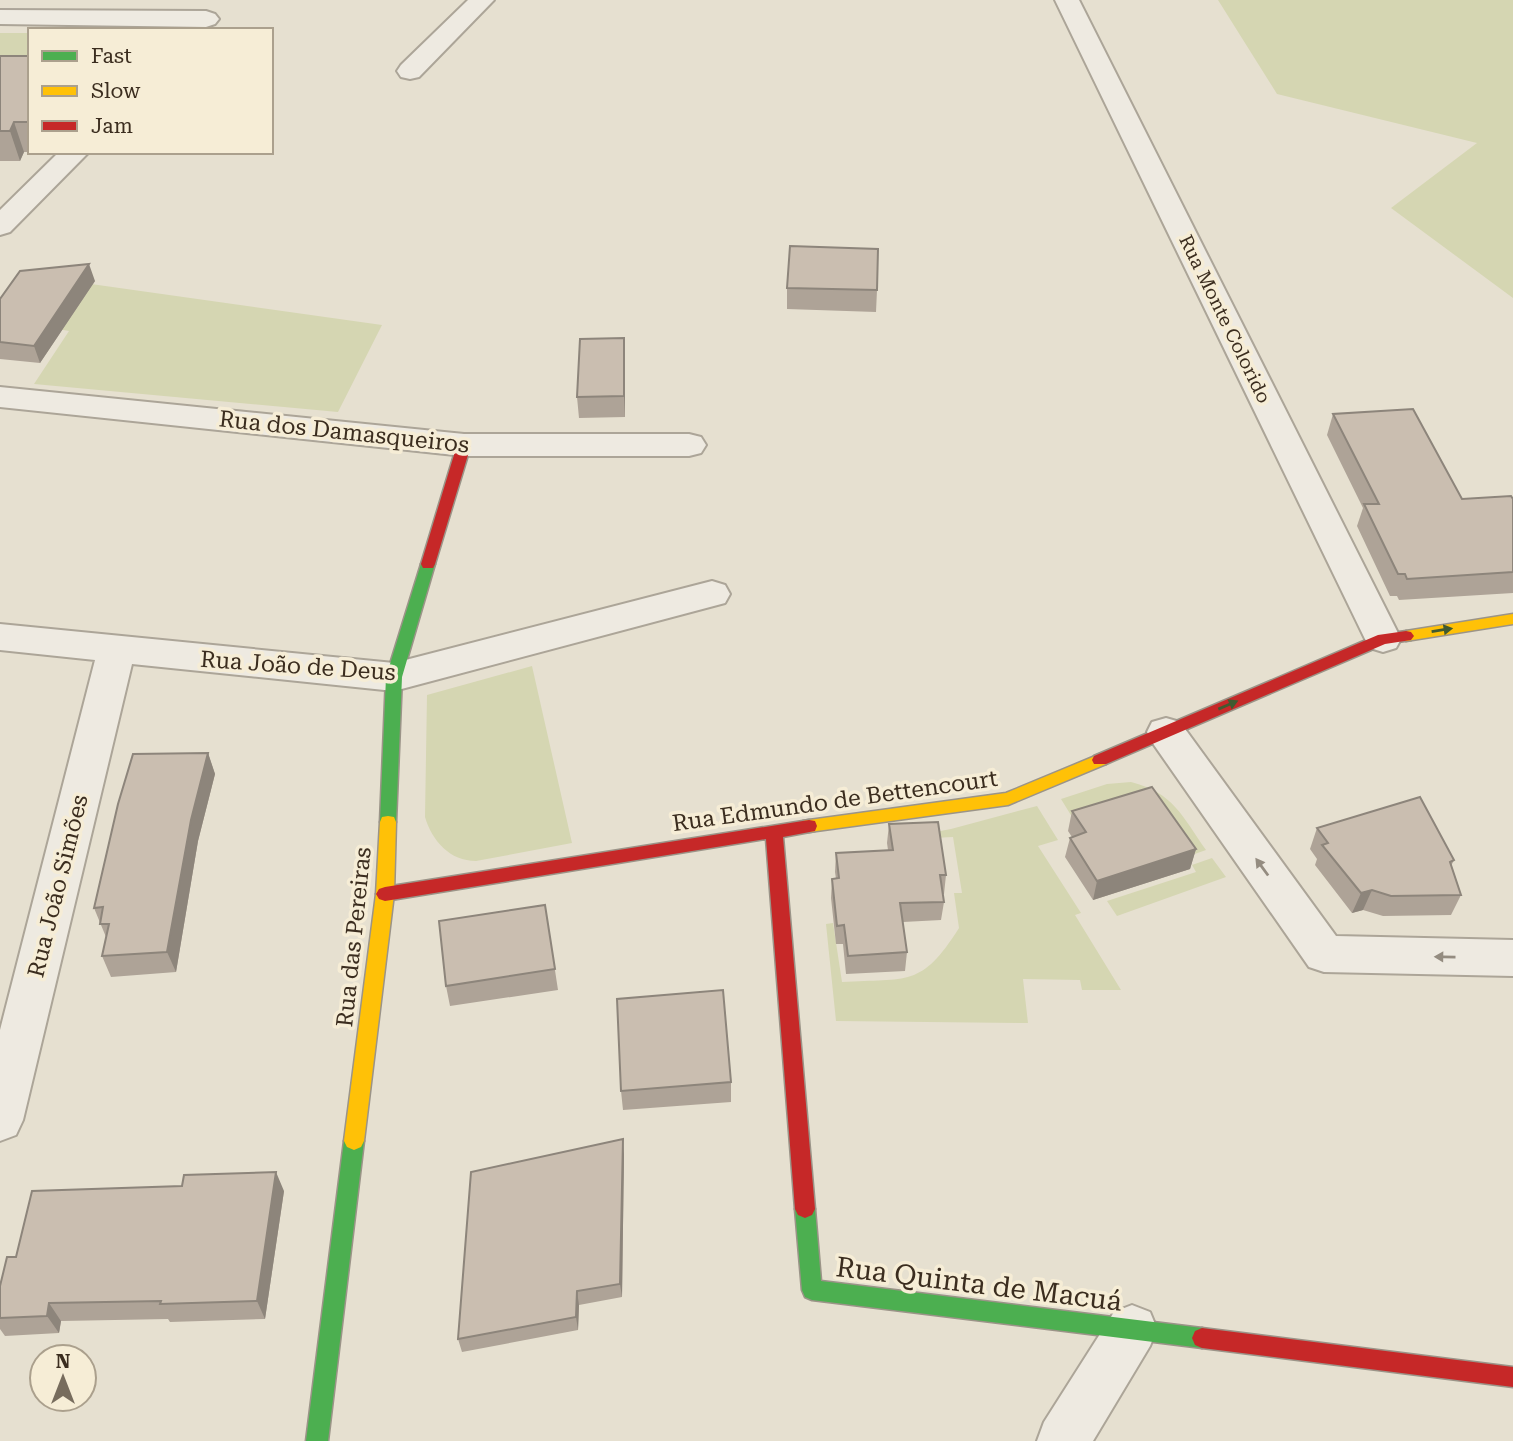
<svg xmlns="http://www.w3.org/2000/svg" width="1513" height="1441" viewBox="0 0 1513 1441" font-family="'Roboto Serif',serif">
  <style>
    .green { fill: #d5d6b2 }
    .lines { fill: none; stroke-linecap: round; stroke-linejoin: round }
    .street-casing { stroke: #aca598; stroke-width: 4 }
    .fast-casing { stroke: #9b9488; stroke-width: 3 }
    .slow-casing { stroke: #9b9488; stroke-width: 3 }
    .jam-casing { stroke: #9b9488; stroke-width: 3 }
    .street { fill: #eeeae1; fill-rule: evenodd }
    .fast { fill: #4caf50; fill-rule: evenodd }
    .slow { fill: #ffc107; fill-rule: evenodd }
    .jam { fill: #c62828; fill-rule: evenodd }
    .wall { fill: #aea397 }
    .shaded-wall { fill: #8d857b }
    .building { fill: #cabeb0; stroke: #8d857b; stroke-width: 2 }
    .oneway { fill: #415a30 }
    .oneway2 { fill: #948c80 }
    .labels { text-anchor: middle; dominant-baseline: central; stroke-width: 7; stroke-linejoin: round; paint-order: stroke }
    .far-street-label { font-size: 19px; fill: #3b2d1f; stroke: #f6edd6 }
    .street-label { font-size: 23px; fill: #3b2d1f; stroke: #f6edd6 }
    .near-street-label { font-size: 28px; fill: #3b2d1f; stroke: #f6edd6 }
  </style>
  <rect width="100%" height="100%" fill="#e6e0d0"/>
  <!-- green -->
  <path class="green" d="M 1218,0 L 1513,0 L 1513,298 L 1391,208 L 1477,143 L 1277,94 Z
    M 0,33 L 30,33 L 30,85 L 0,85 Z
    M 84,283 L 382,325 L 338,412 L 34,384 L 69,331 L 58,329 Z
    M 532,666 L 572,843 L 476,861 C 450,861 432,841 425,817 L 427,695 Z
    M 1131,782 C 1174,793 1182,816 1206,850 L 1186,857 L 1077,825 L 1061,799 L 1107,784 Z
    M 1037,806 L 1058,840 L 1038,846 L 1081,913 L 1075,915 L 1121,990 L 1082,990 L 1080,980 L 1023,979 L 1028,1023 L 836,1021 L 826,924 L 833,923 L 842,982 C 908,978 921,988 959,928 L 954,893 L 962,893 L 953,837 L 893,840 L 951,829 Z
    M 1212,858 L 1226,877 L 1117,916 L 1107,901 L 1196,872 L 1192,865 Z"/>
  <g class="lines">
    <!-- street casing -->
    <g class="street-casing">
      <path id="street" d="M 468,0 L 494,0 L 419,77 L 410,79 L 401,77 L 397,71 L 401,65 Z
        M 1055,0 L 1079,0 L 1401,639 L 1396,648 L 1383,652 L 1370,648 L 1365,639 Z
        M 0,10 L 206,11 L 215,14 L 219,19 L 215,24 L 206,27 L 0,24 Z
        M 59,152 L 89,152 L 10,232 L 0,235 L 0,210 Z
        M 0,387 L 464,434 L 689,434 L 701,437 L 706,445 L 701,453 L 689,456 L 464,456 L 0,407 Z
        M 712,581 L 725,585 L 730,594 L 725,603 L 394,691 L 132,664 L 23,1120 L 16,1135 L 0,1141 L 0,1030 L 95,660 L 0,650 L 0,624 L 394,663 Z
        M 1166,718 L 1180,722 L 1336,936 L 1513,940 L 1513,976 L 1324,972 L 1309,967 L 1152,742 L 1147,732 L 1152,722 Z
        M 1132,1305 L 1150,1312 L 1157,1329 L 1150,1346 L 1093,1441 L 1037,1441 L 1044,1422 L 1114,1312 Z"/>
    </g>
    <!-- fast casing -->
    <g class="fast-casing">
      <path id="fast" d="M 428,559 L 435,564 L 402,677 L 396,822 L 394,827 L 382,827 L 380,822 L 386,677 L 421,564 Z
        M 354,1132 L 361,1135 L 364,1141 L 328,1441 L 306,1441 L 344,1141 L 347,1135 Z
        M 805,1200 L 812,1203 L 815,1209 L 821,1281 L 1202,1328 L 1209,1331 L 1212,1338 L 1209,1345 L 1202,1348 L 812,1300 L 805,1297 L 802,1290 L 795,1209 L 798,1203 Z"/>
    </g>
    <!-- slow casing -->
    <g class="slow-casing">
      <path id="slow" d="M 1513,614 L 1513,624 L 1406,641 L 1398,636 L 1406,631 Z
        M 1100,754 L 1106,756 L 1108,760 L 1106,764 L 1008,805 L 809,832 L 803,831 L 801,826 L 803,821 L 809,820 L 1006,793 Z
        M 388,816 L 394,817 L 396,822 L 394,894 L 364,1141 L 361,1147 L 354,1150 L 347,1147 L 344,1141 L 376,894 L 380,822 L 382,817 Z"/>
    </g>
    <!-- jam casing -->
    <g class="jam-casing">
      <path id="jam" d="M 464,441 L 471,445 L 435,564 L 433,568 L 423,568 L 421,564 L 457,445 Z
        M 1406,631 L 1411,632 L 1414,636 L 1411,640 L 1385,644 L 1106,764 L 1094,764 L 1092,760 L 1094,756 L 1378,635 Z
        M 809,820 L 815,821 L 817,826 L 815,831 L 783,837 L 815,1209 L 812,1215 L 805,1218 L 798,1215 L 795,1209 L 766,839 L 385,901 L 379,899 L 376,894 L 379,889 L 385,887 Z
        M 1202,1328 L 1513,1367 L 1513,1387 L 1202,1348 L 1195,1345 L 1192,1338 L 1195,1331 Z"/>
    </g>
    <!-- street -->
    <use href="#street" class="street"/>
    <!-- fast -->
    <use href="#fast" class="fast"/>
    <!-- slow -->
    <use href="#slow" class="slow"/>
    <!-- jam -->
    <use href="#jam" class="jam"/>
  </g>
  <!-- wall -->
  <path class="wall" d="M 0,56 L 30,56 L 30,152 L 24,152 L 20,161 L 0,161 Z
    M 95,281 L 40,363 L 0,359 L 0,299 Z
    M 787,288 L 877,290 L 876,312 L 787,309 Z
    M 624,338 L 625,359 L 625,417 L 579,418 L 577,397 Z
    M 1333,414 L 1462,499 L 1513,499 L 1513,593 L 1399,600 L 1397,596 L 1390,596 L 1357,526 L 1363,508 L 1327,435 Z
    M 208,753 L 215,774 L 198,841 L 176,972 L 111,977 L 102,956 L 106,937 L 94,908 Z
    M 1072,811 L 1196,849 L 1190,869 L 1093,900 L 1065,857 L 1070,838 L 1072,837 L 1068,831 Z
    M 889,824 L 946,875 L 944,894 L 943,894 L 944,902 L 941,920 L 903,922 L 907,952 L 905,971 L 846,974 L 843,944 L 836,944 L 831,898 L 832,879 L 836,879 L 835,872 L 836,853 L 888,850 L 887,843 Z
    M 1317,828 L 1454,860 L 1451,866 L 1461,895 L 1451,915 L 1383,916 L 1363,910 L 1352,913 L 1315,865 L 1317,859 L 1310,849 Z
    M 545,905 L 558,990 L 450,1006 L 446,986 Z
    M 731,1082 L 731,1102 L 623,1110 L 621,1091 Z
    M 624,1154 L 622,1297 L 579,1305 L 578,1330 L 462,1352 L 458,1339 Z
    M 284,1191 L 265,1319 L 170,1322 L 168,1319 L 61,1321 L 59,1333 L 5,1336 L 0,1329 L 0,1286 L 16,1257 Z"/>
  <!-- shaded-wall -->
  <path class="shaded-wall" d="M 14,122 L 24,152 L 20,161 L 10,131 Z
    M 89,264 L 95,281 L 40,363 L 34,346 Z
    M 624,338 L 625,359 L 625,417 L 624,396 Z
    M 208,753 L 215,774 L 198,841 L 176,972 L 167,952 L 191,820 Z
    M 1196,849 L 1190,869 L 1093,900 L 1097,881 Z
    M 1372,890 L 1363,910 L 1352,913 L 1361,893 Z
    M 623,1139 L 624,1154 L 622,1297 L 620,1284 Z
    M 276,1172 L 284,1191 L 265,1319 L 257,1301 Z
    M 577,1291 L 579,1305 L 578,1330 L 576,1317 Z
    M 49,1303 L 61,1321 L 59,1333 L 47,1316 Z"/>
  <!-- building -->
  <path class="building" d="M 0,56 L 30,56 L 30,122 L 14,122 L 10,131 L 0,131 Z
    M 790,246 L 878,249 L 877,290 L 787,288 Z
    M 89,264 L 34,346 L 0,342 L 0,299 L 20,271 Z
    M 624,338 L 624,396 L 577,397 L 580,339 Z
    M 1413,409 L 1462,499 L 1511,496 L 1513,499 L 1513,572 L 1407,579 L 1405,574 L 1398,574 L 1364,504 L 1379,504 L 1333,414 Z
    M 208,753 L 191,820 L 167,952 L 102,956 L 109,924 L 100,924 L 103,907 L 94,908 L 118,804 L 133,754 Z
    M 1152,787 L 1196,849 L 1097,881 L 1070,838 L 1086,832 L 1072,811 Z
    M 1420,797 L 1454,860 L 1450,862 L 1461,895 L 1391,896 L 1372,890 L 1361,893 L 1322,845 L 1328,843 L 1317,828 Z
    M 938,822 L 946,875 L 940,875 L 944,902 L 900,903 L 907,952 L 848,956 L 844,925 L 837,926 L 832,879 L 839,878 L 836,853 L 893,850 L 889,824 Z
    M 545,905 L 555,969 L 446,986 L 439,921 Z
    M 723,990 L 731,1082 L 621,1091 L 617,999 Z
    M 623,1139 L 620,1284 L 577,1291 L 576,1317 L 458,1339 L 471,1172 Z
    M 276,1172 L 257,1301 L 160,1304 L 161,1301 L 49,1303 L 47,1316 L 0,1318 L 0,1286 L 7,1257 L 16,1257 L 32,1191 L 182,1186 L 184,1175 Z"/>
  <!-- one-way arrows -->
  <defs><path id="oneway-solid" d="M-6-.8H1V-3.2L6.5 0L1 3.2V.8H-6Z" transform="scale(1.75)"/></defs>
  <g class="oneway">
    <use href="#oneway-solid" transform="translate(1442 630) rotate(-9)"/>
    <use href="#oneway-solid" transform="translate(1228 705) rotate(-23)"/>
  </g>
  <g class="oneway2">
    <use href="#oneway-solid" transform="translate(1262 867) rotate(-126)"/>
    <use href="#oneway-solid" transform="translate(1445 957) rotate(-179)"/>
  </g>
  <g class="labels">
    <!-- far-street labels -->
    <g class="far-street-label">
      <text transform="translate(1225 319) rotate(64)">Rua Monte Colorido</text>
    </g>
    <!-- street labels -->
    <g class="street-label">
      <text transform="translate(344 432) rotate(6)">Rua dos Damasqueiros</text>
      <text transform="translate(298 666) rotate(4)">Rua João de Deus</text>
      <text transform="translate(835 801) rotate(-8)">Rua Edmundo de Bettencourt</text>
      <text transform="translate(58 886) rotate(-76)">Rua João Simões</text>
      <text transform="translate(354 937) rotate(-84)">Rua das Pereiras</text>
    </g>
    <!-- near-street labels -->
    <g class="near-street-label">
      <text transform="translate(979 1284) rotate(7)">Rua Quinta de Macuá</text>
    </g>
  </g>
  <!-- legend -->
  <rect x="28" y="28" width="245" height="126" fill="#f6edd6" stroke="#aba08d" stroke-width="2"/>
  <rect x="42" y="51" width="35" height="10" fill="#4caf50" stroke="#aba08d" stroke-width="2"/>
  <text x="91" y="63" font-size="21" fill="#3b2d1f">Fast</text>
  <rect x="42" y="86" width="35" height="10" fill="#ffc107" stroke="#aba08d" stroke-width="2"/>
  <text x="91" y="98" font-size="21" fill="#3b2d1f">Slow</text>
  <rect x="42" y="121" width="35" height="10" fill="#c62828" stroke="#aba08d" stroke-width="2"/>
  <text x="91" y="133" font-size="21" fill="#3b2d1f">Jam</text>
  <!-- north arrow -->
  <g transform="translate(63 1378)"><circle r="33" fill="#f6edd6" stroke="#aba08d" stroke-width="2"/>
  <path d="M0-5L12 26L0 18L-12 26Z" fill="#776c5d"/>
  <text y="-10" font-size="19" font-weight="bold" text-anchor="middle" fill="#3b2d1f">N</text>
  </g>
</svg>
